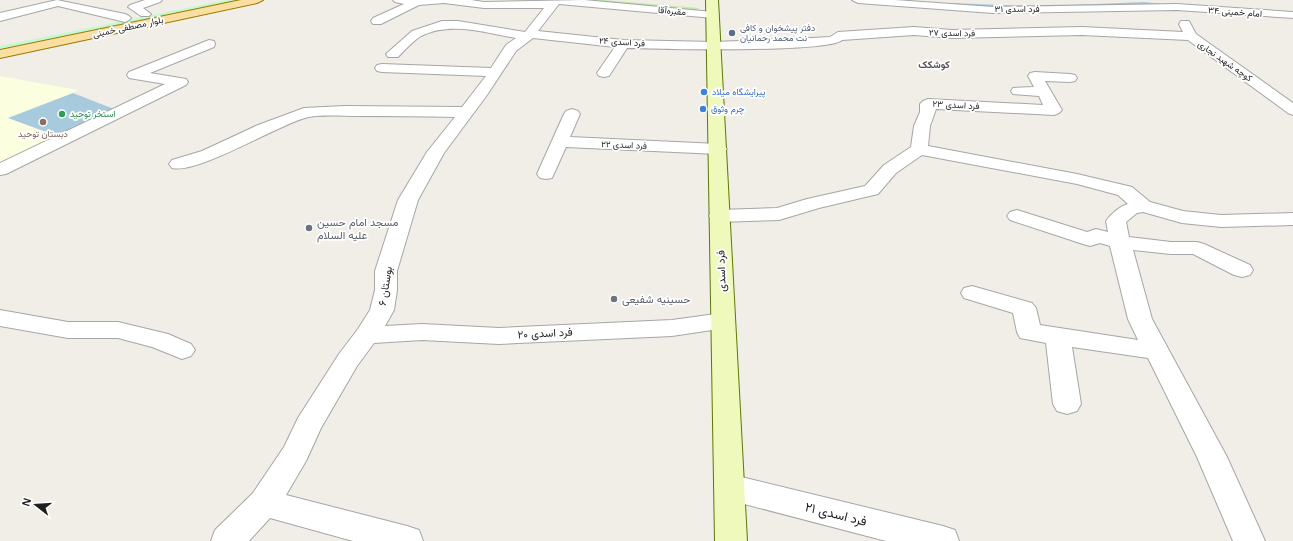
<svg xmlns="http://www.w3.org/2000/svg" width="1293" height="541" viewBox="0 0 1293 541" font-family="Arial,Vazirmatn,sans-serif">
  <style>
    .education { fill: #fbffe0 }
    .grass { fill: #c3e9ad }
    .park { fill: #c4f9cf }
    .water { fill: #a7cadd }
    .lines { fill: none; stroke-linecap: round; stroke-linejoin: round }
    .stream { fill: #a7cadd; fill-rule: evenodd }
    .minor-casing { stroke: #a6a6a6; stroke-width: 2 }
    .secondary-casing { stroke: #5d7706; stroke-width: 2 }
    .primary-casing { stroke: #997a02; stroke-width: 2 }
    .minor { fill: #fff; fill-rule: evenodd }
    .secondary { fill: #eef9bb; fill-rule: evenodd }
    .primary { fill: #fbdfa0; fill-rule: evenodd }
    .service-dot { fill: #5c6f8a; stroke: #fff; stroke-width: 1.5 }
    .shop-dot { fill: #3f7fe0; stroke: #fff; stroke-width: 1.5 }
    .leisure-dot { fill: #2e9e5b; stroke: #fff; stroke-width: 1.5 }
    .education-dot { fill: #8d6e63; stroke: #fff; stroke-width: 1.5 }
    .worship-dot { fill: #6b7280; stroke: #fff; stroke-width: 1.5 }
    .labels { text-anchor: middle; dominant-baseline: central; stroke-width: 3.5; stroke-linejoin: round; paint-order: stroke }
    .far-street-label { font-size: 9px; fill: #1f1f1f; stroke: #fff }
    .far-service-label { font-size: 9px; fill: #4e5e75; stroke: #fff; text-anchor: start }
    .far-shop-label { font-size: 9px; fill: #366cbe; stroke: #fff; text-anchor: start }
    .far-leisure-label { font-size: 9px; fill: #27864d; stroke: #fff; text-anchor: start }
    .far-education-label { font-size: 9px; fill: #785e54; stroke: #fff }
    .far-neighbourhood-label { font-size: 10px; font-weight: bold; fill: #525252; stroke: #fff }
    .worship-label { font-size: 11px; fill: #5b616d; stroke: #fff; text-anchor: start }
    .street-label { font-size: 11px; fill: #1f1f1f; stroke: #fff }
    .near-street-label { font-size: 13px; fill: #1f1f1f; stroke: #fff }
  </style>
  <rect width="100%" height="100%" fill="#f0eee6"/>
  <!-- education -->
  <path class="education" d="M 0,76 L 78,90 L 73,93 L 114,109 L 0,162 Z"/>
  <!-- grass -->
  <path class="grass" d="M 574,0 L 604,0 L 699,8 L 697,11 Z"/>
  <!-- park -->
  <path class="park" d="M 226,0 L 240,0 L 0,49 L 0,46 Z"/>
  <!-- water -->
  <path class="water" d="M 73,93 L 114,109 L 57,136 L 8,118 Z"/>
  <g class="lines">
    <!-- stream -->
    <path class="stream" d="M 1144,2 L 1170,5 L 1168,6 L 1144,4 L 1071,7 L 1069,6 L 1071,5 Z
      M 951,3 L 1032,6 L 1034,7 L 1032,8 L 949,5 Z"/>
    <!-- minor casing -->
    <g class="minor-casing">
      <path id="minor" d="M 57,0 L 125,14 L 129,16 L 131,18 L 129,20 L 125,22 L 58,6 L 0,21 L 0,13 Z
        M 145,0 L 162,0 L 160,2 L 143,8 L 151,14 L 149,16 L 141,16 L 128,7 L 130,5 Z
        M 393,0 L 471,0 L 484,2 L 584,0 L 713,12 L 717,13 L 719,15 L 717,17 L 713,18 L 559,4 L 538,31 L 623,40 L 714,42 L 812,38 L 830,37 L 838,32 L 914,27 L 952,30 L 1082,27 L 1183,32 L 1179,24 L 1181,21 L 1189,21 L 1196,34 L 1293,103 L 1293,115 L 1288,113 L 1188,40 L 1082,35 L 952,38 L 914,35 L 842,40 C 829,53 656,49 627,48 L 609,76 L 604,77 L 599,76 L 597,73 L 615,47 L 533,38 L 516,51 L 487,95 L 444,153 L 418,200 L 397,271 L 397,290 L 394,310 L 385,326 L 422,324 L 499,328 L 672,320 L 723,313 L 732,315 L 735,321 L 732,327 L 672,336 L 499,344 L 422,340 L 374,343 L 357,366 L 321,428 L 306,461 L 286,495 L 407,526 L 419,530 L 423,541 L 353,541 L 270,518 L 249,541 L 211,541 L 215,530 L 253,493 L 284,447 L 298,418 L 339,354 L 358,329 L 370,310 L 375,290 L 375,271 L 398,200 L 427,152 L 455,117 C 422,116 390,116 357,116 C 343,116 318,114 305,118 C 274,127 198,174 172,168 L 169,164 L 172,160 L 202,151 L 258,125 L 304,108 L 345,106 L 462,107 L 486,76 L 382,72 L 377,71 L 375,68 L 377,65 L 382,64 L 491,68 L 506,45 L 516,38 C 486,33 451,21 421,36 C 413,41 405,50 398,57 L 388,57 L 386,54 L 412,31 L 442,21 L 458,21 L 525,32 L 544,8 L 484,8 L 444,3 L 419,5 L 381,24 L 373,24 L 371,21 L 373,18 L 404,4 L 395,2 Z
        M 852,0 L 895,0 L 993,7 L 1177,4 L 1293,12 L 1293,18 L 1177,10 L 993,13 L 858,3 Z
        M 209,40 L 214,41 L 215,44 L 214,47 L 150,73 L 186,79 L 188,82 L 186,85 L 6,174 L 0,175 L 0,163 L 165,84 L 129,78 L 127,75 L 129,72 Z
        M 1035,72 L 1070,74 L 1075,75 L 1077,78 L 1075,81 L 1070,82 L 1045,81 L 1062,110 L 1059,113 L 1054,115 L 936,109 L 930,126 L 928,146 L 1077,174 L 1132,187 L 1150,202 L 1183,211 L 1221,215 L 1293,213 L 1293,225 L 1221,227 L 1182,223 L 1143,212 L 1137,213 L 1126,222 L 1129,237 L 1171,242 L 1197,242 L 1204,244 L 1250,265 L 1253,270 L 1250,275 L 1242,277 L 1234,275 L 1193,254 L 1171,254 L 1133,250 L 1152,319 L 1227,457 L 1265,541 L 1233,541 L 1197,457 L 1148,358 L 1072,347 L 1081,404 L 1077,411 L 1067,414 L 1057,411 L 1053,404 L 1046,343 L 1020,338 L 1017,332 L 1013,313 L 964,298 L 961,293 L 964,288 L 972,286 L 1032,303 L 1036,308 L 1040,325 L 1138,340 L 1128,319 L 1110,246 L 1100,243 L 1090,246 L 1083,244 L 1010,220 L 1007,216 L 1010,212 L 1017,210 L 1087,232 L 1096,229 L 1108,232 L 1106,221 C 1111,214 1120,206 1128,204 L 1118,195 L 1077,184 L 922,155 L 896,173 L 878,194 L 819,208 L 779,220 L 719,222 L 712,220 L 709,216 L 712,212 L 719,210 L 777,208 L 807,199 L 865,186 L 884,165 L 911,147 L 914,126 L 920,112 L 920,104 L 923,101 L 928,99 L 1043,105 L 1039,96 L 1013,94 L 1011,91 L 1013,88 L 1034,87 L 1028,76 L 1030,73 Z
        M 572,109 L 578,111 L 580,114 L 570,137 L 718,144 L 724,145 L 727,149 L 724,153 L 718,154 L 566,147 L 552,178 L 546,179 L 540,178 L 537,174 L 564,114 L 566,111 Z
        M 0,310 L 68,322 L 118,322 L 168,334 L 191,344 L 195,350 L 191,356 L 182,359 L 152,347 L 118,338 L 68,338 L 0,326 Z
        M 729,474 L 943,526 L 955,530 L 959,541 L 886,541 L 729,500 L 718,496 L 714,487 L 718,478 Z"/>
    </g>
    <!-- secondary casing -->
    <g class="secondary-casing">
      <path id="secondary" d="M 706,0 L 718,0 L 747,541 L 715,541 Z"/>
    </g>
    <!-- primary casing -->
    <g class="primary-casing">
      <path id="primary" d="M 241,0 L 263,0 L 257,3 L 0,58 L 0,50 Z"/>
    </g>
    <!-- minor -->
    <use href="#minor" class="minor"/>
    <!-- secondary -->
    <use href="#secondary" class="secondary"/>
    <!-- primary -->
    <use href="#primary" class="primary"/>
  </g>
  <!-- markers -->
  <circle class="service-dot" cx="732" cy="33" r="4"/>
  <g class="shop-dot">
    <circle cx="704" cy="92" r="4"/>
    <circle cx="703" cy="109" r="4"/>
  </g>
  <circle class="leisure-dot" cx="62" cy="114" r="4"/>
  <circle class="education-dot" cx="43" cy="122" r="4"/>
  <g class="worship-dot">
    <circle cx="309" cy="228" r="4"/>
    <circle cx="614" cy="299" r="4"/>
  </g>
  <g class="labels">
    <!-- far-street labels -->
    <g class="far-street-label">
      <text x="1017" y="9">فرد اسدی ۳۱</text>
      <text transform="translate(672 11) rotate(5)">مقبره‌آقا</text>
      <text transform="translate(1235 12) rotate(4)">امام خمینی ۳۴</text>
      <text transform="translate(128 27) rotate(-12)">بلوار مصطفی خمینی</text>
      <text transform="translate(952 33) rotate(1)">فرد اسدی ۲۷</text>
      <text transform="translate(622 42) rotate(4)">فرد اسدی ۲۴</text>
      <text transform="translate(1225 61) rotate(35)">کوچه شهید ‌نجاری</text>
      <text transform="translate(956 105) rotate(3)">فرد اسدی ۲۳</text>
      <text transform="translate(624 145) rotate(2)">فرد اسدی ۲۲</text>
    </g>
    <!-- far-service labels -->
    <g class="far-service-label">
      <text x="740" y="28">دفتر پیشخوان و کافی<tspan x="740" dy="10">نت محمد رحمانیان</tspan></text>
    </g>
    <!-- far-shop labels -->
    <g class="far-shop-label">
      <text x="712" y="92">پیرایشگاه میلاد</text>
      <text x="711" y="109">چرم وثوق</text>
    </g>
    <!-- far-leisure labels -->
    <g class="far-leisure-label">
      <text x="70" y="114">استخر توحید</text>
    </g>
    <!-- far-education labels -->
    <g class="far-education-label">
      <text x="43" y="134">دبستان توحید</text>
    </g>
    <!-- far-neighbourhood labels -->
    <g class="far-neighbourhood-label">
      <text x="934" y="64">کوشکک</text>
    </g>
    <!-- worship labels -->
    <g class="worship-label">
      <text x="317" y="222">مسجد امام حسین<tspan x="317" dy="13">علیه السلام</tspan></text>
      <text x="622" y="299">حسینیه شفیعی</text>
    </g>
    <!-- street labels -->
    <g class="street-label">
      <text transform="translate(721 271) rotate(-92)">فرد اسدی</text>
      <text transform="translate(385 286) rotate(-81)">بوستان ۶</text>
      <text transform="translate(545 333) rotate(-3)">فرد اسدی ۲۰</text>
    </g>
    <!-- near-street labels -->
    <g class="near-street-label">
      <text transform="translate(836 514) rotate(14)">فرد اسدی ۲۱</text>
    </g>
  </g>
  <!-- north arrow -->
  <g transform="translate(36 505) rotate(287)" stroke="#ffffff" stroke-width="3" paint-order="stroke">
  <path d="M0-3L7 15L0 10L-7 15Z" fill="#1f1f1f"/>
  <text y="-6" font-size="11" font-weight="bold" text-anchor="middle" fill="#1f1f1f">N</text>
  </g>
</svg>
